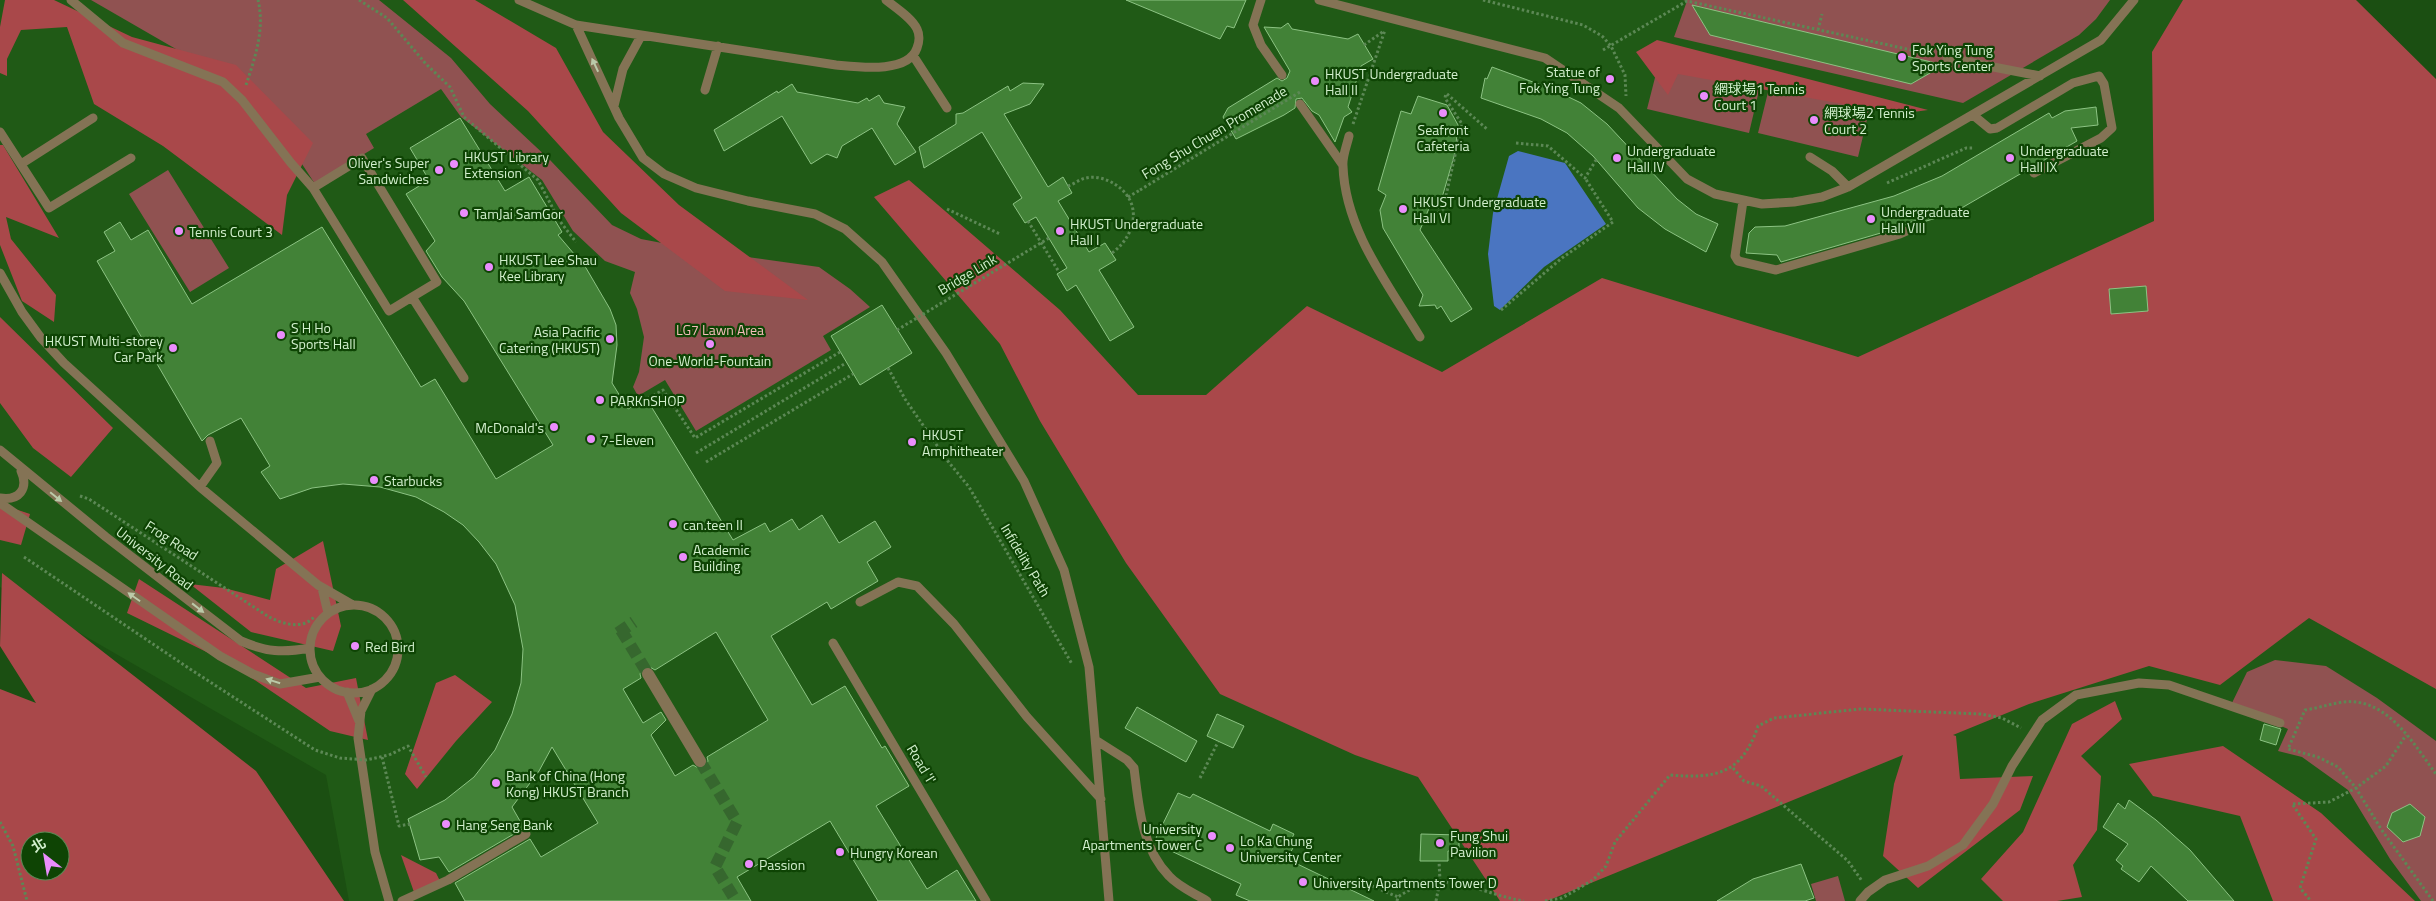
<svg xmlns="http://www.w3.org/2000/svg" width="2436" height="901" viewBox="0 0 2436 901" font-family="'Titillium Web','Noto Sans TC',sans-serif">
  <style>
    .built { fill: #205a16 }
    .green { fill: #905251 }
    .forest { fill: #a9484a; fill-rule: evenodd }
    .water { fill: #4a75c1 }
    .building { fill: #428237; stroke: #8cc383; fill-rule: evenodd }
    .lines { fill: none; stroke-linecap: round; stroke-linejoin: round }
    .pedestrian-tunnel { stroke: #36672e; stroke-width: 12; stroke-dasharray: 12 6; stroke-linecap: butt }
    .path { stroke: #5c8855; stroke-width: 3; stroke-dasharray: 2.5 2.5; stroke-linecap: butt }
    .service { stroke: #847355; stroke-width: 9 }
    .pedestrian { stroke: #847355; stroke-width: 12 }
    .path-bridge { stroke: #5c8855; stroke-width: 3; stroke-dasharray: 2.5 2.5; stroke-linecap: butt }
    .oneway { fill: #bbcaa9 }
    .poi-dot { fill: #ea8dfc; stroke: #0e4404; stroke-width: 2 }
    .labels { text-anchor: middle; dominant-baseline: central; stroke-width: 4.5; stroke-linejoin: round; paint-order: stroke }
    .poi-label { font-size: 14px; fill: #d2efcd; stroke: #0e4404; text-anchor: start }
    .street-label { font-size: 14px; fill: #d2efcd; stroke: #0e4404 }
    .park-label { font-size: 14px; fill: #f3bcba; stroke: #0e4404 }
  </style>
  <rect width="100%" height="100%" fill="#1b4f12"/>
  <!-- built -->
  <path class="built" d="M 0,0 L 2206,0 L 2436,686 L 2436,901 L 349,901 L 326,775 L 0,587 Z"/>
  <!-- green -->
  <path class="green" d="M 91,0 L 379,0 L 451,58 L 490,104 L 550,160 L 612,225 L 641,239 L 704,251 L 819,267 L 850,289 L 870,307 L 823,336 L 831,350 L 696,431 L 665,380 L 638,396 L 633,387 L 639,372 L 644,337 L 637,309 L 630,293 L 635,272 L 605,261 L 573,231 L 542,180 L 461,117 L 441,89 L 366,134 L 374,148 L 315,184 L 289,144 L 188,56 Z
    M 1683,0 L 2110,0 L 2096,19 L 2079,35 L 1963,103 L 1674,37 L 1687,1 Z
    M 1660,58 L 1761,82 L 1749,133 L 1647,109 Z
    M 1770,84 L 1870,107 L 1858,157 L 1758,133 Z
    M 168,170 L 229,268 L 190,292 L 129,194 Z
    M 2275,660 L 2326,666 L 2377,698 L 2436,741 L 2436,901 L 2421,901 L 2390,859 L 2348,790 L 2302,757 L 2278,751 L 2288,729 L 2231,705 L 2247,672 Z
    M 1838,876 L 1845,901 L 1816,901 L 1811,884 Z"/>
  <!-- forest -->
  <path class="forest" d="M 5,0 L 54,0 L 132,37 L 236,65 L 313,143 L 287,195 L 282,235 L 163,146 L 94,104 L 67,27 L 21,30 L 7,59 L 7,76 L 0,73 L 0,27 Z
    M 403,0 L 475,0 L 556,48 L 603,132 L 679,205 L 808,300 L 725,291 L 621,213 L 528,111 Z
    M 2183,0 L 2356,0 L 2436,79 L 2436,689 L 2309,618 L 2220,685 L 2149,666 L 2029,704 L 1953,735 L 1956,736 L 1960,779 L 2033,776 L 2020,810 L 1918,888 L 1883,856 L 1894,784 L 1903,755 L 1547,901 L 1500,901 L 1418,777 L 1355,755 L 1220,694 L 1126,563 L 1040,421 L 1000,344 L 874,197 L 909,180 L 1060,310 L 1138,395 L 1206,395 L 1307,306 L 1442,372 L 1602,278 L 1858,357 L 2154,221 L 2152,52 Z
    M 1657,40 L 1928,110 L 1898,114 L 1678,74 L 1668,95 L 1636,52 Z
    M 0,145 L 3,145 L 59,238 L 6,217 L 11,239 L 56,295 L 54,322 L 22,301 L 0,245 Z
    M 0,317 L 113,428 L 71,477 L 33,448 L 0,403 Z
    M 0,504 L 30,514 L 21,545 L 0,540 Z
    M 323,541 L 341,626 L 333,651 L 251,632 L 190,584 L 224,588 L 270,600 L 276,569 Z
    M 2,573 L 256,771 L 344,901 L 0,901 L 0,689 L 36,703 L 0,646 ZM 30,841 L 60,841 L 60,871 L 30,871 Z
    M 139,579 L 306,688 L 356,678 L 368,740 L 330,731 L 231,664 L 127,613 Z
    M 455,675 L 492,702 L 456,741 L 417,789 L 405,774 L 436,683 Z
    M 2115,701 L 2122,719 L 2081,756 L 2101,776 L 2097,830 L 2073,865 L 2082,897 L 2057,901 L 2003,901 L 1981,879 L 2023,832 L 2072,724 Z
    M 2223,746 L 2321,813 L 2415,901 L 2273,901 L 2240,816 L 2153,796 L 2129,764 Z
    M 401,855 L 436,873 L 442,885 L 415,895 Z"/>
  <!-- water -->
  <path class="water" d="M 1518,151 L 1565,163 L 1606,224 L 1544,267 L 1500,310 L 1494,306 L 1488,254 L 1493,213 L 1509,156 Z"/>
  <!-- building -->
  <path class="building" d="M 1126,0 L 1246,0 L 1234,28 L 1227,26 L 1220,39 Z
    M 1692,5 L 1944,65 L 1911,84 L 1710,35 Z
    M 1288,23 L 1292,29 L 1348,39 L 1358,34 L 1373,59 L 1361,66 L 1348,107 L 1352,112 L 1344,117 L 1335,142 L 1319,115 L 1312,111 L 1302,98 L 1296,99 L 1295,108 L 1284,115 L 1236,139 L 1223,117 L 1228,108 L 1277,78 L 1282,81 L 1287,78 L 1290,71 L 1264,27 L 1281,28 Z
    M 1492,67 L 1552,89 L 1581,103 L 1607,124 L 1677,199 L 1696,214 L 1718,224 L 1706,252 L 1665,229 L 1638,208 L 1593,156 L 1567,133 L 1541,119 L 1481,98 L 1485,78 L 1487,79 Z
    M 1023,83 L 1044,84 L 1030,104 L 1004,114 L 1048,187 L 1063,177 L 1072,193 L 1058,201 L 1089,252 L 1105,243 L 1116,260 L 1099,270 L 1134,327 L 1110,341 L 1076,285 L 1067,291 L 1057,274 L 1067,268 L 1036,217 L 1025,223 L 1013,204 L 1022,198 L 982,132 L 924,168 L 919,147 L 956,124 L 956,114 L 963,113 L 1008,86 L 1010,91 Z
    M 792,84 L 797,92 L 858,103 L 867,98 L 869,101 L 879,95 L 884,103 L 905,107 L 897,124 L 916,152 L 895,165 L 872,128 L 842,146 L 837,158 L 827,154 L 811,164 L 782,116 L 724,151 L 714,130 L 777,91 L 778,93 Z
    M 1418,96 L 1447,105 L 1458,125 L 1455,153 L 1439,208 L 1430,206 L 1420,230 L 1472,309 L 1451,322 L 1441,306 L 1437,309 L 1435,305 L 1419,306 L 1423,295 L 1383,228 L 1380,210 L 1386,195 L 1378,190 L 1401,111 L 1411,114 Z
    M 2096,107 L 2098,125 L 2071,128 L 2077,141 L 1953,213 L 1923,222 L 1916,220 L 1898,228 L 1781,262 L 1777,255 L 1746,253 L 1749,233 L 1755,227 L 1785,226 L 1894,196 L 1942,176 L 2049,113 L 2052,118 L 2065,111 Z
    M 460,118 L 505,191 L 529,177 L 562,232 L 558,235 L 586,268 L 610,309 L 616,325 L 617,345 L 612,383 L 628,409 L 646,398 L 733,540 L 765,523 L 770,532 L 792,519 L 799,530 L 822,515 L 839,543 L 875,521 L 891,547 L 867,562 L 878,581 L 831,609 L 827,602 L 771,636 L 812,705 L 845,686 L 882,748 L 885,746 L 909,786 L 876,806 L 927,889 L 957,870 L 976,901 L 878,901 L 830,821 L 737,877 L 751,901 L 465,901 L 455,883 L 530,839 L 541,857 L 598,823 L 552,747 L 539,771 L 512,807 L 524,828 L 449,872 L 439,857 L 420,860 L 408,819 L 445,800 L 474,777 L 495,750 L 512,714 L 521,683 L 523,649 L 515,605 L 496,564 L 479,542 L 463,525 L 444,512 L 416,497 L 380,487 L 343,484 L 312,488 L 280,499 L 261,472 L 270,466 L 241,418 L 208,435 L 202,441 L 97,261 L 115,251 L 104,232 L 120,222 L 131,240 L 148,230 L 192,304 L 322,227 L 421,387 L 435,379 L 496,479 L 553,445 L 464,301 L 442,277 L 426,251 L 435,241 L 406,194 L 429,180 L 410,148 ZM 716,632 L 768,720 L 707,757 L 708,761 L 705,768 L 700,769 L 693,765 L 675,776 L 651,735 L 666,720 L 661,712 L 643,723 L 623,689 L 641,678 L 640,674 L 643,667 L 648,666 L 655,670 Z
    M 2146,286 L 2148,311 L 2111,314 L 2109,289 Z
    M 882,305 L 912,353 L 860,385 L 831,336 Z
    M 1137,707 L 1197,741 L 1186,762 L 1125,728 Z
    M 1217,714 L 1244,726 L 1233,748 L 1207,736 Z
    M 2264,724 L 2281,729 L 2276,745 L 2260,740 Z
    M 1178,793 L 1190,798 L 1193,794 L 1270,831 L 1273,824 L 1294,834 L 1289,844 L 1294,846 L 1287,859 L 1374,901 L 1250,901 L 1236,895 L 1241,884 L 1167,849 L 1169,844 L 1156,838 Z
    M 2129,800 L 2156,820 L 2190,850 L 2234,901 L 2188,901 L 2151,866 L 2139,882 L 2121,869 L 2123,866 L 2116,860 L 2128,844 L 2103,827 L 2118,803 L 2125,809 Z
    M 2410,804 L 2425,817 L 2420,836 L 2403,842 L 2387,827 L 2392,813 Z
    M 1421,834 L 1459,835 L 1459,851 L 1448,851 L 1448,861 L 1420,861 Z
    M 1801,864 L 1814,898 L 1805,901 L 1717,901 L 1753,879 Z"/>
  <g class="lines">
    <!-- pedestrian-tunnel -->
    <path class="pedestrian-tunnel" d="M 621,630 L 648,674
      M 618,633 L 634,622
      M 700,761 L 737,822 L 715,867 L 736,901"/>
    <!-- path -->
    <path class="path" d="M 359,0 L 387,18 L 426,64 L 450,87 L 464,117 L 538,180 L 559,220 L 576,242
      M 1483,0 L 1583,25 L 1602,36 L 1611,46 L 1625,75 L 1626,96
      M 1818,30 L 1822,14
      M 1364,45 L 1384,31
      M 1603,50 L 1687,1 L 1934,55
      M 246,85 C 255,58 265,29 258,0
      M 1447,94 L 1488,130
      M 1353,124 L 1385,30
      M 1516,143 L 1548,146 L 1585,178 L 1596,160
      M 1887,183 L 1966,148 L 1974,148
      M 1068,186 C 1074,184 1080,179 1086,178 C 1094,176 1102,178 1109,181 C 1143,197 1139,233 1112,253
      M 1128,197 L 1140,190
      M 947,209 L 1000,234
      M 1434,216 L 1443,209 L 1462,124 L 1445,98 L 1446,93
      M 1028,221 L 1059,272
      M 1501,310 L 1562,258 L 1613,222 L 1585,178
      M 888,368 L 905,399 L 947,460 L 969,487 L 1072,664
      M 649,398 L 663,390 L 695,438 L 840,352
      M 696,453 L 846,363
      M 706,462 L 853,374
      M 80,496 L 89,499 L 269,617 C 283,624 302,630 314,617
      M 389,755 L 408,746 L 426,777
      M 382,757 L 399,826 L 410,824
      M 1733,768 L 1744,781 L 1761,786 L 1848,861 L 1862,881
      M 1200,778 L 1218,742
      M 2293,804 L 2329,802 L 2356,788 L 2386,766 L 2406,735
      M 2293,805 L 2316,839 L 2300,888 L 2311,901
      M 0,822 L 13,846 L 27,901
      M 1372,886 L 1398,897
      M 1397,901 L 1398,897 C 1444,865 1475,893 1524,901
      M 1436,901 L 1440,881 L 1439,861
      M 1545,901 L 1562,898 L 1593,880 L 1606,866 L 1615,842 L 1670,775 C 1716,779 1742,774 1758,726 L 1774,718 L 1861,709 L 1981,714 L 2002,718 L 2021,728
      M 2433,901 L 2381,829 L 2356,788 L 2338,767 L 2318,757 L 2288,749 L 2305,710 C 2318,708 2330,704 2343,702 C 2387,697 2413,743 2436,774"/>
    <!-- service -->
    <path class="service" d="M 71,0 L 123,43 L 223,82 L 242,100 L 291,163 L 313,188 L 389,311 L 412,297 L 464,378
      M 519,0 L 576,25 L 836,65 C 858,67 908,74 917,48 C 919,43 920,35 917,29 C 912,18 896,8 886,0
      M 1261,0 L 1253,25 L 1261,45 L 1282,75
      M 1319,0 L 1545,58 L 1619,108 L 1687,179 L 1715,194 L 1762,204 L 1794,202 L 1822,197 L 1848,187 L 2101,40 L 2134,0
      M 576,25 L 619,118 L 643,158 L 664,174 L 696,188 L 748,201 L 815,214 L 845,229 L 882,262 L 946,353 L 1024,481 L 1064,570 L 1089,667 L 1109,901
      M 914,57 L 947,108
      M 1947,58 L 2040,76
      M 705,90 L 718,46
      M 1300,104 L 1342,164
      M 614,106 L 623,69 L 641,36
      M 1973,115 L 1990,129 L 1997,128 L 2073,83 L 2099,76 L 2104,84 L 2112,128 L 2101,138 L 2034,173
      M 0,132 L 49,208 L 131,158
      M 1349,136 C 1347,145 1342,157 1343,166 C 1345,230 1388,284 1420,337
      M 1810,157 L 1832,171 L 1848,187
      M 21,164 L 93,118
      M 313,188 L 362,158 L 437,282 L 412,297
      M 1743,201 L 1735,256 L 1738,261 L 1776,270 L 1900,234 L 1918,226
      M 0,273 L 22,312 L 41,338 L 64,363 L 200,487 L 318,585 L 351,604
      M 0,450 L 106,537 L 241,641 C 267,652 282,653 310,648
      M 200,487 L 217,463 L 210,441
      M 0,498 C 19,501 29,489 21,471
      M 0,503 L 220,656 L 253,674 L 280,684 L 320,677
      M 322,588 L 328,613
      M 860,602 L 898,582 L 917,586 L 954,624 L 1027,717 L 1101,799
      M310 649a44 44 0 1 1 88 0a44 44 0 1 1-88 0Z
      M 833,643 L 986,901
      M 372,689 L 361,711 L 358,738 L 375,852 L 389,901
      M 347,692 L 359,721
      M 1097,741 L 1127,760 L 1134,768 C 1139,806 1141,847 1169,876 C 1179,887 1194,893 1207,901
      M 402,901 L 448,880 L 526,834
      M 1860,901 L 1868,892 L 1885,880 L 1928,866 L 1963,845 L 1993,804 L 2012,766 L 2042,720 L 2076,695 L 2139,683 L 2169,685 L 2280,723"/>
    <!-- pedestrian -->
    <path class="pedestrian" d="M 648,674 L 700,761"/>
    <!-- path-bridge -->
    <path class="path-bridge" d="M 1140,190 L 1300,92
      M 897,330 L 1049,238
      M 24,557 L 190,669 L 315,750 L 340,758 L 366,760 L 389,755"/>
  </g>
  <!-- one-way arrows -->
  <defs><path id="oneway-solid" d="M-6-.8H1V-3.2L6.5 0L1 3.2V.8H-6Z" transform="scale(1.25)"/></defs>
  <g class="oneway">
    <use href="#oneway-solid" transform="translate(595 65) rotate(-115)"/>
    <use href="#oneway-solid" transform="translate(56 497) rotate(39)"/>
    <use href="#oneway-solid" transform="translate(134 597) rotate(-145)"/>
    <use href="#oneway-solid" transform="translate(198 608) rotate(38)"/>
    <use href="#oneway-solid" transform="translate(273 681) rotate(-162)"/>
  </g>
  <!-- markers -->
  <g class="poi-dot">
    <circle cx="1902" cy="57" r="5"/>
    <circle cx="1610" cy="79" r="5"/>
    <circle cx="1315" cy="81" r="5"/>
    <circle cx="1704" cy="96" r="5"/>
    <circle cx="1443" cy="113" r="5"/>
    <circle cx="1814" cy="120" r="5"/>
    <circle cx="1617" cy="158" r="5"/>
    <circle cx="2010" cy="158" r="5"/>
    <circle cx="454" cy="164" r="5"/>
    <circle cx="439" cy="170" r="5"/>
    <circle cx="1403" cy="209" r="5"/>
    <circle cx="464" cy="213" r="5"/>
    <circle cx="1871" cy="219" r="5"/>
    <circle cx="179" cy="231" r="5"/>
    <circle cx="1060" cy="231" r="5"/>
    <circle cx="489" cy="267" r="5"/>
    <circle cx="281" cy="335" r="5"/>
    <circle cx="610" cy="339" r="5"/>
    <circle cx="710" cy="344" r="5"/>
    <circle cx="173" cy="348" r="5"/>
    <circle cx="600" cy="400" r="5"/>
    <circle cx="554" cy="427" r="5"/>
    <circle cx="591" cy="439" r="5"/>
    <circle cx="912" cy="442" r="5"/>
    <circle cx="374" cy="480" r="5"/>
    <circle cx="673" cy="524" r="5"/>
    <circle cx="683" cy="557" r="5"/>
    <circle cx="355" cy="646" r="5"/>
    <circle cx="496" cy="783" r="5"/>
    <circle cx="446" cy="824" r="5"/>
    <circle cx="1212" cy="836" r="5"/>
    <circle cx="1440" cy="843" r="5"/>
    <circle cx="1230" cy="848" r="5"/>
    <circle cx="840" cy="852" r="5"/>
    <circle cx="749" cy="864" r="5"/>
    <circle cx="1303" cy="882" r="5"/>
  </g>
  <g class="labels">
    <!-- poi labels -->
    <g class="poi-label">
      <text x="1912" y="49">Fok Ying Tung<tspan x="1912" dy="16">Sports Center</tspan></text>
      <text x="1600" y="71" text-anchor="end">Statue of<tspan x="1600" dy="16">Fok Ying Tung</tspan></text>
      <text x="1325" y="73">HKUST Undergraduate<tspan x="1325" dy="16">Hall II</tspan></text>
      <text x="1714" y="88">網球場1 Tennis<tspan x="1714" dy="16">Court 1</tspan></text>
      <text x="1824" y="112">網球場2 Tennis<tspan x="1824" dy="16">Court 2</tspan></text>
      <text x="1443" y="129" text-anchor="middle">Seafront<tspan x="1443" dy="16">Cafeteria</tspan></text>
      <text x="1627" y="150">Undergraduate<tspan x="1627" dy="16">Hall IV</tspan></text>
      <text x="2020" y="150">Undergraduate<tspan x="2020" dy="16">Hall IX</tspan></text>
      <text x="464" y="156">HKUST Library<tspan x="464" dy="16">Extension</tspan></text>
      <text x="429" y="162" text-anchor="end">Oliver's Super<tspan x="429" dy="16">Sandwiches</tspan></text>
      <text x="1413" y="201">HKUST Undergraduate<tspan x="1413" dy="16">Hall VI</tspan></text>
      <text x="1881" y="211">Undergraduate<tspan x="1881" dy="16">Hall VIII</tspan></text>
      <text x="474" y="213">TamJai SamGor</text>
      <text x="1070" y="223">HKUST Undergraduate<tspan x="1070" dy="16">Hall I</tspan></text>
      <text x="189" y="231">Tennis Court 3</text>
      <text x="499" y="259">HKUST Lee Shau<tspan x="499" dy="16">Kee Library</tspan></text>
      <text x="291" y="327">S H Ho<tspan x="291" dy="16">Sports Hall</tspan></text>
      <text x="600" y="331" text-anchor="end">Asia Pacific<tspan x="600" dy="16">Catering (HKUST)</tspan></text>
      <text x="163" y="340" text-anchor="end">HKUST Multi-storey<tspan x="163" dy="16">Car Park</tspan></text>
      <text x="710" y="360" text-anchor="middle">One-World-Fountain</text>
      <text x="610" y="400">PARKnSHOP</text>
      <text x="544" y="427" text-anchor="end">McDonald's</text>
      <text x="922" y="434">HKUST<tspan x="922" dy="16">Amphitheater</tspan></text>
      <text x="601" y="439">7-Eleven</text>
      <text x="384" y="480">Starbucks</text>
      <text x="683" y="524">can.teen II</text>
      <text x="693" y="549">Academic<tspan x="693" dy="16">Building</tspan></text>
      <text x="365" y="646">Red Bird</text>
      <text x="506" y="775">Bank of China (Hong<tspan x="506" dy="16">Kong) HKUST Branch</tspan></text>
      <text x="456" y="824">Hang Seng Bank</text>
      <text x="1202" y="828" text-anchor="end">University<tspan x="1202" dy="16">Apartments Tower C</tspan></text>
      <text x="1450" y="835">Fung Shui<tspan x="1450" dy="16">Pavilion</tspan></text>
      <text x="1240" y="840">Lo Ka Chung<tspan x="1240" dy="16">University Center</tspan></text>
      <text x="850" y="852">Hungry Korean</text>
      <text x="759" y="864">Passion</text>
      <text x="1313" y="882">University Apartments Tower D</text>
    </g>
    <!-- street labels -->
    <g class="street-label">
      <text transform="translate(1214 132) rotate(-31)">Fong Shu Chuen Promenade</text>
      <text transform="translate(967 274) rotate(-31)">Bridge Link</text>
      <text transform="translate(172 540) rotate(33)">Frog Road</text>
      <text transform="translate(155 558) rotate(38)">University Road</text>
      <text transform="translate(1026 560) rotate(59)">Infidelity Path</text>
      <text transform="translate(922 764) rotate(59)">Road 'I'</text>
    </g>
    <!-- park labels -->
    <g class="park-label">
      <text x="720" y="329">LG7 Lawn Area</text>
    </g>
  </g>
  <!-- north arrow -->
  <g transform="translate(45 856) rotate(329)"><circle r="24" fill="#0e4404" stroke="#5c8854"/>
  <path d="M0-4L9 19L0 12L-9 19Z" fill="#ea8dfc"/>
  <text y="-8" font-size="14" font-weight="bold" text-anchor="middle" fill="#d2efcd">北</text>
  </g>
</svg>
